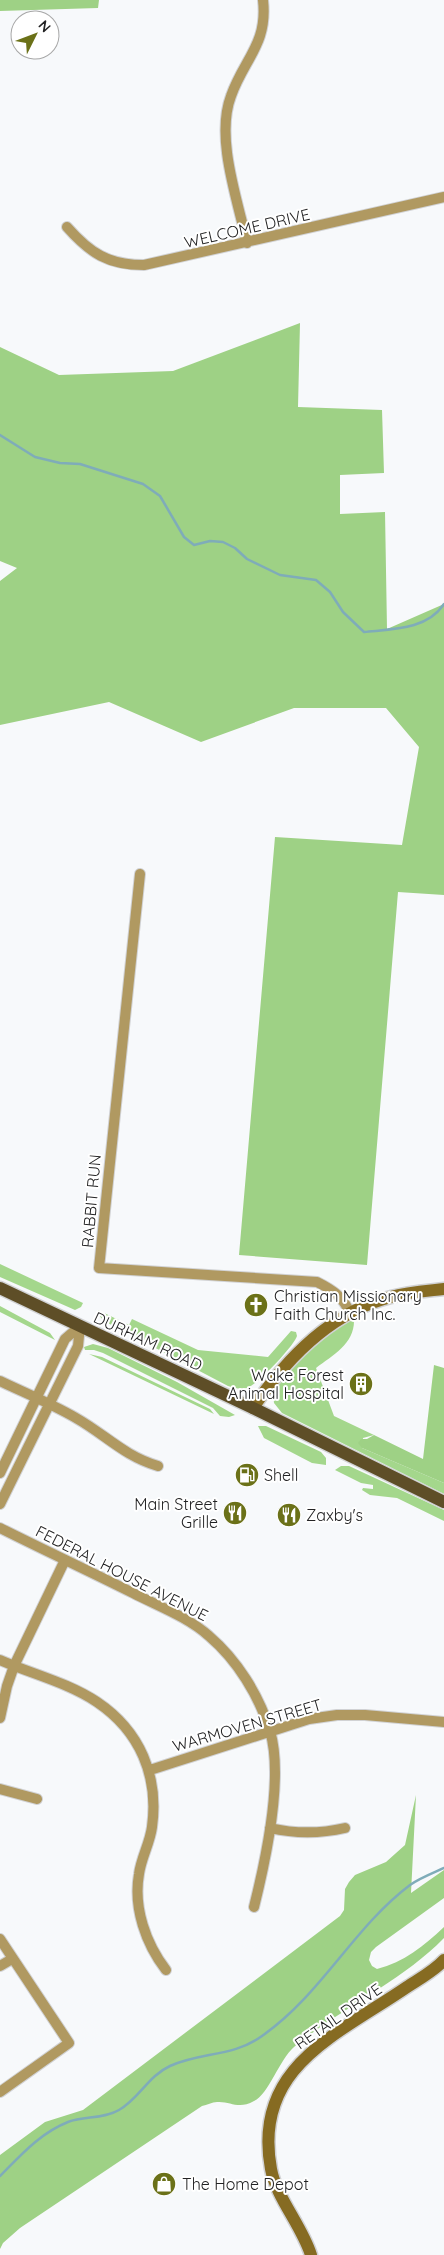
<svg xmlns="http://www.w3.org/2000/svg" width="444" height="2255" viewBox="0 0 444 2255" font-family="Quicksand,sans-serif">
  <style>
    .green { fill: #a4d78c }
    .forest { fill: #9ed185 }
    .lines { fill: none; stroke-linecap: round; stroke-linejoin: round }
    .stream { stroke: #7facb9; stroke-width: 2.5 }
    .street-casing { stroke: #d1d2d4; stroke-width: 12 }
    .secondary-casing { stroke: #d1d2d4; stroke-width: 15 }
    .primary-casing { stroke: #d1d2d4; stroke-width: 15 }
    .street { stroke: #b09961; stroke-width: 10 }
    .secondary { stroke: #866b22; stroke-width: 12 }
    .primary { stroke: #5e4e27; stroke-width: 12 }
    .labels { text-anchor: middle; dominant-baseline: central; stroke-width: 4; stroke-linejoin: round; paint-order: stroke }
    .street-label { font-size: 16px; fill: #232324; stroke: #fff }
    .poi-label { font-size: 16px; fill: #232324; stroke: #fff; text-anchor: start }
  </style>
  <rect width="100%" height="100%" fill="#f7f9fb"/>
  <!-- green -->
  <path class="green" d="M 0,1264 L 83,1303 L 81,1307 L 75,1310 L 66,1306 L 0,1277 Z
    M 0,1306 L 50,1333 L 55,1340 L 0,1312 Z
    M 98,1310 L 129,1325 L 132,1319 L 198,1350 L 268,1357 L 291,1331 L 296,1332 L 297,1336 C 294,1346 257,1385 247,1388 C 241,1390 234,1388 228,1386 L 104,1321 L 98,1314 Z
    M 350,1320 L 354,1321 C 354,1344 333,1355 316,1368 L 334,1416 L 374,1435 L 363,1438 L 362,1448 L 444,1483 L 444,1494 L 282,1413 L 274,1403 C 270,1376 329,1332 350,1320 Z
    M 93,1344 L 108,1348 L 177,1382 L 235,1415 L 229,1417 L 220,1416 L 213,1408 L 103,1353 L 94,1350 L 85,1350 L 84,1347 Z
    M 89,1354 L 102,1357 L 210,1409 L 214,1414 Z
    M 258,1426 L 266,1426 L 321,1452 L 326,1458 L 326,1465 L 312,1463 L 264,1438 Z
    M 341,1466 L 349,1466 L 444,1510 L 444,1521 L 397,1498 L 370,1495 L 362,1490 L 363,1488 L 373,1489 L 373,1485 L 361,1483 L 335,1470 Z"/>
  <!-- forest -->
  <path class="forest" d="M 0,0 L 99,0 L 98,8 L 0,11 Z
    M 300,323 L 298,407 L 382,410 L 384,473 L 340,475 L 340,514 L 385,512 L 387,629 L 444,604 L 444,895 L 398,892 L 367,1265 L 239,1255 L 275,837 L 402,845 L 419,747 L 386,708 L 294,708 L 201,742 L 109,702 L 0,725 L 0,581 L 17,568 L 0,561 L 0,347 L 59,375 L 173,371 Z
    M 434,1365 L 444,1368 L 444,1483 L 362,1448 L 358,1443 L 361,1439 L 367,1439 L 374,1435 L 423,1459 Z
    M 416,1795 L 411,1893 L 444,1870 L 444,1898 L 376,1947 L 371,1952 L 369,1960 L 372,1966 L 377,1969 C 404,1962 424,1946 444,1927 L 444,1938 C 401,1982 341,2008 294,2047 C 279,2060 269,2094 254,2101 C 238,2110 231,2101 217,2102 C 212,2102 207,2105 202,2106 L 20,2228 L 3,2243 L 0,2249 L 0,2155 L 45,2122 L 83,2110 L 340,1916 L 344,1910 L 345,1889 L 349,1882 L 355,1875 L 386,1862 L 405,1845 Z"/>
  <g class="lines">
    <!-- stream -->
    <path class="stream" d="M 0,435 L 35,457 L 60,463 L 80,464 L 143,484 L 160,496 L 184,537 L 194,545 L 210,541 L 223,542 L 235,548 L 247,559 L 280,575 L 316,580 L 330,592 L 343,612 L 364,632 C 392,629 427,630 444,604
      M 0,2176 C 20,2156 40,2133 68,2122 C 84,2116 104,2119 119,2110 C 139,2099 148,2076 170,2066 C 201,2052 233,2057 262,2036 C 322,1994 353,1928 410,1885 C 420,1878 433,1873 444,1868"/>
    <!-- street casing -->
    <g class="street-casing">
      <path id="street" d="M 67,227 C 90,253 108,265 144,265 L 444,197
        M 247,243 C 238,201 215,138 231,96 C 244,59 268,44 263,0
        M 140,874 L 99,1268 L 317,1282 C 333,1290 343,1297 350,1313
        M 0,1381 C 25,1393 52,1404 76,1418 C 106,1435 124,1456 158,1466
        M 0,1473 L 65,1339 L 80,1326
        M 0,1504 L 78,1346 L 80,1326
        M 0,1528 C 44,1550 89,1571 133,1593 C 158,1606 188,1617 209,1636 C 237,1660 259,1695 270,1731 C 284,1778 266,1859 254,1907
        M 0,1660 C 32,1674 69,1683 97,1702 C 140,1731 159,1776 152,1827 C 150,1843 141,1858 139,1874 C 133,1908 146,1944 166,1970
        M 0,1718 L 7,1686 L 14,1666 L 65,1560
        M 150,1770 L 309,1719 L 337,1715 L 365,1715 L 444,1722
        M 0,1789 L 37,1799
        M 270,1828 C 296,1834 319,1834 345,1828
        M 0,1939 L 69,2043 L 0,2092
        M 0,1966 L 12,1959"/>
    </g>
    <!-- secondary casing -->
    <g class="secondary-casing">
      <path id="secondary" d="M 253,1408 C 286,1359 331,1312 391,1297 C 408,1292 426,1291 444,1289
        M 311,2255 C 302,2226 276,2197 271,2169 C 252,2067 337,2035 407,1987 C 419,1979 434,1971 444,1960"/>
    </g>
    <!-- primary casing -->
    <g class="primary-casing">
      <path id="primary" d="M 0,1288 L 253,1408 L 444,1502"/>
    </g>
    <!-- street -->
    <use href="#street" class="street"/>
    <!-- secondary -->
    <use href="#secondary" class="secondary"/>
    <!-- primary -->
    <use href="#primary" class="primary"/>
  </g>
  <!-- icons -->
  <defs>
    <g id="church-disc" transform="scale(1.25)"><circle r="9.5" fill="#6b7118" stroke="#fff"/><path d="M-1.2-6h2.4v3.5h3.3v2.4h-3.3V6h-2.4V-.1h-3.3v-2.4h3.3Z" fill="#fff"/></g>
    <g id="building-disc" transform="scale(1.25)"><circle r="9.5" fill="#6b7118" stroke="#fff"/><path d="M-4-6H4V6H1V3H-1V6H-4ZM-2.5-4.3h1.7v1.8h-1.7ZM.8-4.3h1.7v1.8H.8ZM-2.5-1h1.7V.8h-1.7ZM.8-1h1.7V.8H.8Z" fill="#fff"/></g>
    <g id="fuel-disc" transform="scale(1.25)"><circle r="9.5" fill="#6b7118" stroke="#fff"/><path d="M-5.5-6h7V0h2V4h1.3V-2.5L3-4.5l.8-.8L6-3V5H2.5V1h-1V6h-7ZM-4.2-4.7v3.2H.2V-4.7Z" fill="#fff"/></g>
    <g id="restaurant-disc" transform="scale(1.25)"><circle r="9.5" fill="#6b7118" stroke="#fff"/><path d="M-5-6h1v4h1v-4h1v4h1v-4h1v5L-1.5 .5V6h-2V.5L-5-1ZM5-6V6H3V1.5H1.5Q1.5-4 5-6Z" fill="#fff"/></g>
    <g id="shop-disc" transform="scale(1.25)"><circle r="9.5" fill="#6b7118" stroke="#fff"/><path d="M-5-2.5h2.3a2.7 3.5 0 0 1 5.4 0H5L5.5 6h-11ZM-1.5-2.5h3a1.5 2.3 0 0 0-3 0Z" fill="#fff"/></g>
  </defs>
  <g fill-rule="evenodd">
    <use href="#church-disc" x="256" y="1305"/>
    <use href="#building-disc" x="361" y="1384"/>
    <use href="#fuel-disc" x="247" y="1475"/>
    <use href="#restaurant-disc" x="235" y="1513"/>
    <use href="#restaurant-disc" x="289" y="1515"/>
    <use href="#shop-disc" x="164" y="2184"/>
  </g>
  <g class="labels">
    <!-- street labels -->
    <g class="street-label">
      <text transform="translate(247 228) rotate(-13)">WELCOME DRIVE</text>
      <text transform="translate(91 1201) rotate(-85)">RABBIT RUN</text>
      <text transform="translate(148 1341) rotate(25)">DURHAM ROAD</text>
      <text transform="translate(122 1573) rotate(27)">FEDERAL HOUSE AVENUE</text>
      <text transform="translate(247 1725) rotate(-16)">WARMOVEN STREET</text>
      <text transform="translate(338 2016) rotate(-35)">RETAIL DRIVE</text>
    </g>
    <!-- poi labels -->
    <g class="poi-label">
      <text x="274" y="1296">Christian Missionary<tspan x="274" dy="18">Faith Church Inc.</tspan></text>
      <text x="344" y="1375" text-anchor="end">Wake Forest<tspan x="344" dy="18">Animal Hospital</tspan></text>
      <text x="264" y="1475">Shell</text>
      <text x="218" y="1504" text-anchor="end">Main Street<tspan x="218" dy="18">Grille</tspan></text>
      <text x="306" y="1515">Zaxby's</text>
      <text x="182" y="2184">The Home Depot</text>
    </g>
  </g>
  <!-- north arrow -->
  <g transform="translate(35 35) rotate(48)"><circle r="24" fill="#ffffff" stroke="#a7a7a7"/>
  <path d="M0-4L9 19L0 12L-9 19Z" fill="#6b7118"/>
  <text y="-8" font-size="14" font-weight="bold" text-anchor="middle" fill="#232324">N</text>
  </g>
</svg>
